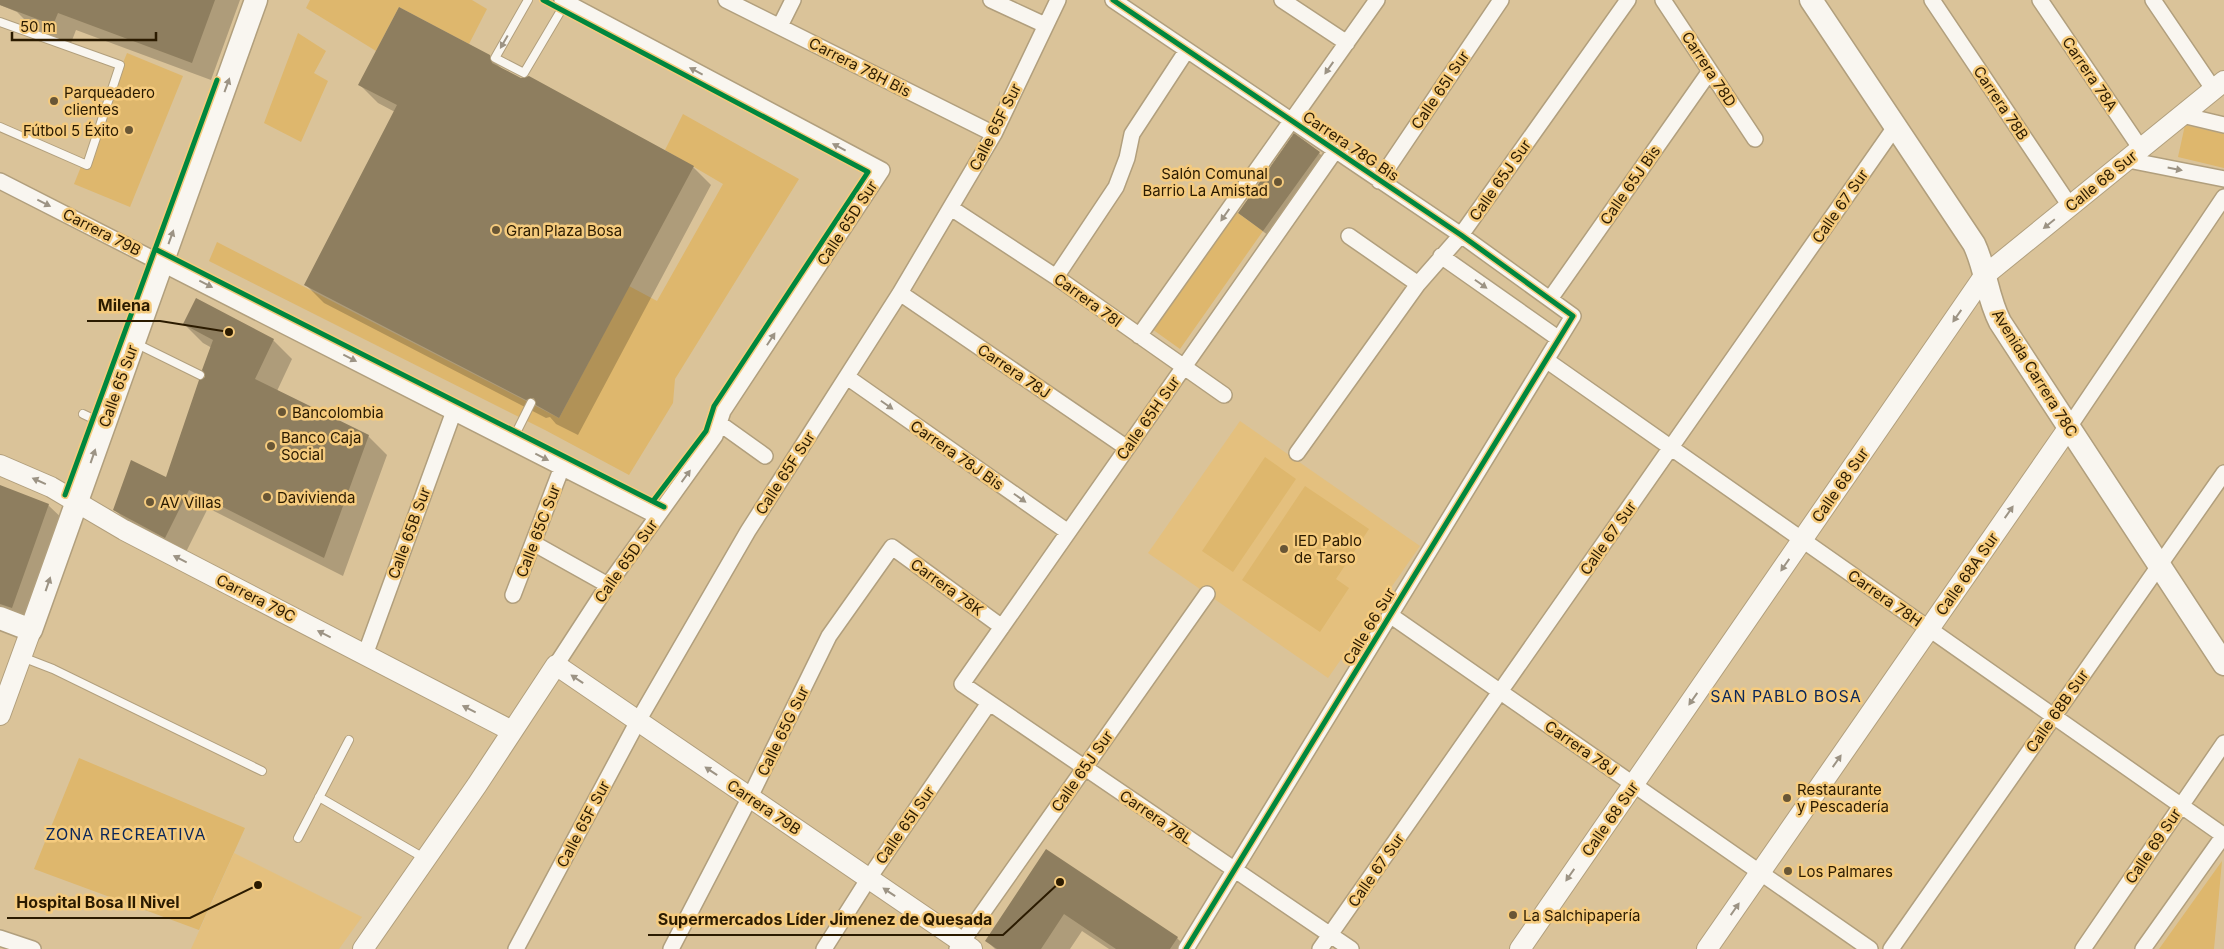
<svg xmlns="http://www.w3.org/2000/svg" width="2224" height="949" viewBox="0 0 2224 949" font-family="Inter,sans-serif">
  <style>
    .built { fill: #e4c07e }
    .green { fill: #deb76d }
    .shadow { fill: #0003 }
    .building { fill: #8e7e5f }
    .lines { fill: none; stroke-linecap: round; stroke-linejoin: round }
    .service-casing { stroke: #b19f7d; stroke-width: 10 }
    .minor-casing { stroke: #b19f7d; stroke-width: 18 }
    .tertiary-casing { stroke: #b19f7d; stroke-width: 22 }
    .secondary-casing { stroke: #b19f7d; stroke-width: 25 }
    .service { stroke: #f9f6f0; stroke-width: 8 }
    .minor { stroke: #f9f6f0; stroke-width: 15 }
    .tertiary { stroke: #f9f6f0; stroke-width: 20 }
    .secondary { stroke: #f9f6f0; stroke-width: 22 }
    .cycleway-casing { stroke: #f5cb7e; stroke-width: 8 }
    .cycleway { stroke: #00873e; stroke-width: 5 }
    .oneway { fill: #9c9384 }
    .poi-dot { fill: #685636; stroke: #f5cb7e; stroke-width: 2 }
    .labels { text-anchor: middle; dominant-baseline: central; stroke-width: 5; stroke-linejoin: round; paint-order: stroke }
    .street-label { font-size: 15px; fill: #2b1b00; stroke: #f5cb7e }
    .poi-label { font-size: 15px; fill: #2b1b00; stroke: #f5cb7e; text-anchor: start }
    .neighbourhood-label { font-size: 16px; letter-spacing: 1px; fill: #09265a; stroke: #f5cb7e }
    .leader { fill: none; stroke: #2b1b00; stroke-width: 2 }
    .callout-dot { fill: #2b1b00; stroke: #f5cb7e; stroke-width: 2 }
    .callout-label { font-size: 16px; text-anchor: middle; font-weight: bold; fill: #2b1b00; stroke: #f5cb7e; stroke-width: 5; stroke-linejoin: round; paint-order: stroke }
  </style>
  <rect width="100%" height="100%" fill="#dac399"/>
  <!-- built -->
  <path class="built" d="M 1240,421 L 1420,546 L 1328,678 L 1148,553 Z
    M 234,853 L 362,917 L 339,949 L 191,949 Z"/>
  <!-- green -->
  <path class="green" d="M 310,0 L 472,0 L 487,9 L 469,44 L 399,7 L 376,51 L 306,8 Z
    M 298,33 L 326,51 L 314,73 L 328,81 L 301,142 L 264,123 Z
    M 127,53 L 183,76 L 130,207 L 74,184 Z
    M 683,114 L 799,179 L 675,379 L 673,403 L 629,475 L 545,430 L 209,261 L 217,242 L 559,418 L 629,286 L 657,301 L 723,184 L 665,150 Z
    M 2185,125 L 2224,134 L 2224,168 L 2178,157 Z
    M 1235,211 L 1263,231 L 1180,349 L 1152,329 Z
    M 1265,457 L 1296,479 L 1233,572 L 1202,551 Z
    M 1305,486 L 1369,529 L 1336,579 L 1349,588 L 1320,632 L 1242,580 Z
    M 79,758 L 245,828 L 199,930 L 34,869 Z
    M 2222,861 L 2214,949 L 2159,949 Z"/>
  <!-- shadow -->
  <path class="shadow" d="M 0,0 L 240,0 L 211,80 L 76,30 L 71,43 L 34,29 L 17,12 L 0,5 Z
    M 489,56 L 503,70 L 693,167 L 711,185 L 578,435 L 556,424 L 550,417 L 546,418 L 324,303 L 306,285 L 395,112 L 378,103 L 360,85 Z
    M 1319,153 L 1328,162 L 1273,239 L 1239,213 Z
    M 184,324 L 273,340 L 292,359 L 277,391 L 368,436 L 387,455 L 343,576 L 208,508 L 184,556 L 134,528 L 115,510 L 166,479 L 207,378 L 212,348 L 203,343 Z
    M 0,486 L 48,505 L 67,523 L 30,626 L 0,614 Z
    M 1047,851 L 1177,938 L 1188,949 L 1109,949 L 1082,931 L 1070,949 L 995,949 L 987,941 Z"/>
  <!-- building -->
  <path class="building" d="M 0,0 L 215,0 L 192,63 L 58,13 L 53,25 L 0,5 Z
    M 399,7 L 490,55 L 492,63 L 521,78 L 529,76 L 694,166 L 559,418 L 536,405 L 534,398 L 526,400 L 304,285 L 397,105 L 358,85 Z
    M 1294,133 L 1320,152 L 1263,231 L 1238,213 Z
    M 196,298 L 274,339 L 255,379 L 369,435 L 324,558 L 189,490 L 165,538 L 113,510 L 131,460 L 166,477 L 199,380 L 205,377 L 202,370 L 213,340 L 183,324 Z
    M 0,485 L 49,504 L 12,608 L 0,604 Z
    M 1046,849 L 1178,937 L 1170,949 L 1116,949 L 1064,914 L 1041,949 L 997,949 L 985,941 Z"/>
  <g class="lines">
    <!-- service casing -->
    <g class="service-casing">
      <path id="service" d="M 528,0 L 495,58 L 524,73 L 566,2
        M 0,22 L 120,65 L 87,165 L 0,127
        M 135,343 L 200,375
        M 83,414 L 104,424
        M 512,441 L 531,403
        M 22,657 L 53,669 L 262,771
        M 319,797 L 424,858
        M 298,838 L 349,740"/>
    </g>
    <!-- minor casing -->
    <g class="minor-casing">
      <path id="minor" d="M 726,0 L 994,134
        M 991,0 L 1045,25
        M 1113,0 L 1461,235 L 1573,316 L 1186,949
        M 1282,0 L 1347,43
        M 1663,0 L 1755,139
        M 1932,0 L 2070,206
        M 2040,0 L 2141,149
        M 2153,0 L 2214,90
        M 780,26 L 793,0
        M 2182,115 L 2224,125
        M 1335,151 L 962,684 L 1351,949
        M 2128,160 L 2224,179
        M 0,181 L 657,516
        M 1379,181 L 1501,0
        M 951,208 L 1056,277 L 1224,395
        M 1349,236 L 1418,284
        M 1441,256 L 1559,339
        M 1056,277 L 1116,187 L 1127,158 L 1132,134 L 1187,50
        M 900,293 L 1127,448
        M 1550,299 L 1710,71
        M 1139,336 L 1377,0
        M 1546,360 L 2223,835
        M 847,377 L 1068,532
        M 719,423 L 765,456
        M 2069,427 L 2224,197
        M 1297,453 L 1418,284 L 1461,235 L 1628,0
        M 533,543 L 608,585
        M 513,595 L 562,467
        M 1390,615 L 1870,949
        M 365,655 L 454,411
        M 556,665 L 608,585 L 715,436 L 723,411 L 882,170 L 562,0
        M 0,938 L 33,949
        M 516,949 L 638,721 L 748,531 L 900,293 L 994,134 L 1058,0
        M 671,949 L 750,797 L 829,636 L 892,547 L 1002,627
        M 824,949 L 869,878 L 989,703
        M 957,949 L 1207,594
        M 1320,949 L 1895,127
        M 1891,949 L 2224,473
        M 2083,949 L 2224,743
        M 2143,949 L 2224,835"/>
    </g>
    <!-- tertiary casing -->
    <g class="tertiary-casing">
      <path id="tertiary" d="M 0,465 L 51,487 L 124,530 L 512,731
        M 0,715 L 31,630
        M 363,949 L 477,785 L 556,665 L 972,949
        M 1520,949 L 1984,276 L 2224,81
        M 1707,949 L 2069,427"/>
    </g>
    <!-- secondary casing -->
    <g class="secondary-casing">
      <path id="secondary" d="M 1811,0 L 1974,244 C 1986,269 1987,297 2000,322 L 2224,664
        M 0,618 L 31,630 L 256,0"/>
    </g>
    <!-- service -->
    <use href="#service" class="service"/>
    <!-- minor -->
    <use href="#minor" class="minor"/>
    <!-- tertiary -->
    <use href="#tertiary" class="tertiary"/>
    <!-- secondary -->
    <use href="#secondary" class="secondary"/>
    <!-- cycleway casing -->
    <g class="cycleway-casing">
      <path id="cycleway" d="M 543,0 L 868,172 L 714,406 L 706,431 L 653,501
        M 1113,0 L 1461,235 L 1573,316 L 1186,949
        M 155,249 L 664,507
        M 65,495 L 217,80"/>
    </g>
    <!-- cycleway -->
    <use href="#cycleway" class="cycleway"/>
  </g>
  <!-- one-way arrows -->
  <defs><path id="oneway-solid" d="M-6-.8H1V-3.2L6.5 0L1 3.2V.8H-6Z" transform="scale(1.25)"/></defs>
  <g class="oneway">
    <use href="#oneway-solid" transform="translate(504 42) rotate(120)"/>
    <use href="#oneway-solid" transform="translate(1329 68) rotate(125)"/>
    <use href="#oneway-solid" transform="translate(696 71) rotate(-152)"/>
    <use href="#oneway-solid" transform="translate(227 85) rotate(-70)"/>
    <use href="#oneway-solid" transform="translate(839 147) rotate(-152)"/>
    <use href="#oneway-solid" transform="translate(2175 169) rotate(11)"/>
    <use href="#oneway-solid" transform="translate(44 203) rotate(27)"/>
    <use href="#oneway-solid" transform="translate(1225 215) rotate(125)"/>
    <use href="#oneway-solid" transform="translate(2049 224) rotate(141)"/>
    <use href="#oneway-solid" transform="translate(171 237) rotate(-70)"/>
    <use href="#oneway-solid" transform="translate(206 284) rotate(27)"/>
    <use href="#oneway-solid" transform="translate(1481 284) rotate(35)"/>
    <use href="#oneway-solid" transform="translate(1957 316) rotate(125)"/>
    <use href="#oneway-solid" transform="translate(771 339) rotate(-57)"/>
    <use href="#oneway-solid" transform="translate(350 358) rotate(27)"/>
    <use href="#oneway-solid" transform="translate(887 405) rotate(35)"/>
    <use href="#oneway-solid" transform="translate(93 456) rotate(-71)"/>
    <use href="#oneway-solid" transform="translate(542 457) rotate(27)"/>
    <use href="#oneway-solid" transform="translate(686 476) rotate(-54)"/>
    <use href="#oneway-solid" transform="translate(39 481) rotate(-156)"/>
    <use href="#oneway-solid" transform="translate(1020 498) rotate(35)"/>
    <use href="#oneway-solid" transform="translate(2009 512) rotate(-55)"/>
    <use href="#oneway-solid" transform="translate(180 559) rotate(-153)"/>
    <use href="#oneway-solid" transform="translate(1785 565) rotate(125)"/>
    <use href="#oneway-solid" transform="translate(48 584) rotate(-71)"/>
    <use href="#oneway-solid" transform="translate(324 634) rotate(-153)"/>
    <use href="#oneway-solid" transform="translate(577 679) rotate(-146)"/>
    <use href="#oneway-solid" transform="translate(1693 699) rotate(125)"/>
    <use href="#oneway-solid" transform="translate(469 709) rotate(-153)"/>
    <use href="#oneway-solid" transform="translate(1837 761) rotate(-55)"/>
    <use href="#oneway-solid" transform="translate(711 771) rotate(-146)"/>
    <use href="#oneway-solid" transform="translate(1570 875) rotate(125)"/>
    <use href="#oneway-solid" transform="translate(889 892) rotate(-146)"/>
    <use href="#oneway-solid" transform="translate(1735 909) rotate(-55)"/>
  </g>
  <!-- markers -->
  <g class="poi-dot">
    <circle cx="54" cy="101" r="5"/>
    <circle cx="129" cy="130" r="5"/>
    <circle cx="1278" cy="182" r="5"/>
    <circle cx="496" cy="230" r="5"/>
    <circle cx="282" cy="412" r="5"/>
    <circle cx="271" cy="446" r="5"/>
    <circle cx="267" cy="497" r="5"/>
    <circle cx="150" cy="502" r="5"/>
    <circle cx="1284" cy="549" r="5"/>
    <circle cx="1787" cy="798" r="5"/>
    <circle cx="1788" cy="871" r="5"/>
    <circle cx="1513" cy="915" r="5"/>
  </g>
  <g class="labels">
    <!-- street labels -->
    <g class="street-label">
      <text transform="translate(860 67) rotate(27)">Carrera 78H Bis</text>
      <text transform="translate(1709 69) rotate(57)">Carrera 78D</text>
      <text transform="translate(2090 74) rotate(56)">Carrera 78A</text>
      <text transform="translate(1440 90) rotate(-56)">Calle 65I Sur</text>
      <text transform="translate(2001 103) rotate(56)">Carrera 78B</text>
      <text transform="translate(995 127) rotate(-63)">Calle 65F Sur</text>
      <text transform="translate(1351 146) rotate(34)">Carrera 78G Bis</text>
      <text transform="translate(1500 180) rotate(-55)">Calle 65J Sur</text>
      <text transform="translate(2101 181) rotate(-39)">Calle 68 Sur</text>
      <text transform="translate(1630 185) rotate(-55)">Calle 65J Bis</text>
      <text transform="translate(1840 206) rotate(-55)">Calle 67 Sur</text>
      <text transform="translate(847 223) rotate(-57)">Calle 65D Sur</text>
      <text transform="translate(102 232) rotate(27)">Carrera 79B</text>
      <text transform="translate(1088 300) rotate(36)">Carrera 78I</text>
      <text transform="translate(1014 371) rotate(34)">Carrera 78J</text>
      <text transform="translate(2035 373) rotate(58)">Avenida Carrera 78C</text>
      <text transform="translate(118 386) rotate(-70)">Calle 65 Sur</text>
      <text transform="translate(1148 418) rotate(-55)">Calle 65H Sur</text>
      <text transform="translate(957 455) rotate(35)">Carrera 78J Bis</text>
      <text transform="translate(785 473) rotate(-57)">Calle 65F Sur</text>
      <text transform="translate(1840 485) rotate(-55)">Calle 68 Sur</text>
      <text transform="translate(538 531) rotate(-69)">Calle 65C Sur</text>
      <text transform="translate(409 533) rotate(-70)">Calle 65B Sur</text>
      <text transform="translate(1608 538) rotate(-55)">Calle 67 Sur</text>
      <text transform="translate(626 561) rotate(-55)">Calle 65D Sur</text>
      <text transform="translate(1967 574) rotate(-55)">Calle 68A Sur</text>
      <text transform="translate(947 587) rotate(36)">Carrera 78K</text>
      <text transform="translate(256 598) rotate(27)">Carrera 79C</text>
      <text transform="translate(1885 598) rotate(35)">Carrera 78H</text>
      <text transform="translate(1369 626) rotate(-59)">Calle 66 Sur</text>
      <text transform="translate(2057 711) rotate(-55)">Calle 68B Sur</text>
      <text transform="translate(783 731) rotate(-64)">Calle 65G Sur</text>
      <text transform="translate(1581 748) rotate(35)">Carrera 78J</text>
      <text transform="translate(1082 771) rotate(-55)">Calle 65J Sur</text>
      <text transform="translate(764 807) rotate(34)">Carrera 79B</text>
      <text transform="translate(1156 817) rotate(34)">Carrera 78L</text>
      <text transform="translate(1610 819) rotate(-55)">Calle 68 Sur</text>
      <text transform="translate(583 824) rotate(-62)">Calle 65F Sur</text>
      <text transform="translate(905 825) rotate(-55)">Calle 65I Sur</text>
      <text transform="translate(2153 846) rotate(-56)">Calle 69 Sur</text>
      <text transform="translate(1376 870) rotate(-55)">Calle 67 Sur</text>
    </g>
    <!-- poi labels -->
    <g class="poi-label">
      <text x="64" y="92">Parqueadero<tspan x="64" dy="17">clientes</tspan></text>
      <text x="119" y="130" text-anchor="end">Fútbol 5 Éxito</text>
      <text x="1268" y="173" text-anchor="end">Salón Comunal<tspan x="1268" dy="17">Barrio La Amistad</tspan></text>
      <text x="506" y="230">Gran Plaza Bosa</text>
      <text x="292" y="412">Bancolombia</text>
      <text x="281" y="437">Banco Caja<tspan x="281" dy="17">Social</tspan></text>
      <text x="277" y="497">Davivienda</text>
      <text x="160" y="502">AV Villas</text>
      <text x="1294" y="540">IED Pablo<tspan x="1294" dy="17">de Tarso</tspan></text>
      <text x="1797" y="789">Restaurante<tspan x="1797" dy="17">y Pescadería</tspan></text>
      <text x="1798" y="871">Los Palmares</text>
      <text x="1523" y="915">La Salchipapería</text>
    </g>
    <!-- neighbourhood labels -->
    <g class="neighbourhood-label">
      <text x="1786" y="696">SAN PABLO BOSA</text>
      <text x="126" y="834">ZONA RECREATIVA</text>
    </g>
  </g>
  <!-- callouts -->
  <path class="leader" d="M229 332L160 321H87M258 885L190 918H7M1060 882L1003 935H648"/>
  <g class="callout-dot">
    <circle cx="229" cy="332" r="5"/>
    <circle cx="258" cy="885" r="5"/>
    <circle cx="1060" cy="882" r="5"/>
  </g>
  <g class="callout-label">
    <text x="124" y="311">Milena</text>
    <text x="98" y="908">Hospital Bosa Il Nivel</text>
    <text x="825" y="925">Supermercados Líder Jimenez de Quesada</text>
  </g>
  <!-- scale -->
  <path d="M12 32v8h144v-8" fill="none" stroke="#2b1b00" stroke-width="2.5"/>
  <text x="20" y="32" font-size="15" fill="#2b1b00" stroke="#f5cb7e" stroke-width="4" paint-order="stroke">50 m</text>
</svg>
